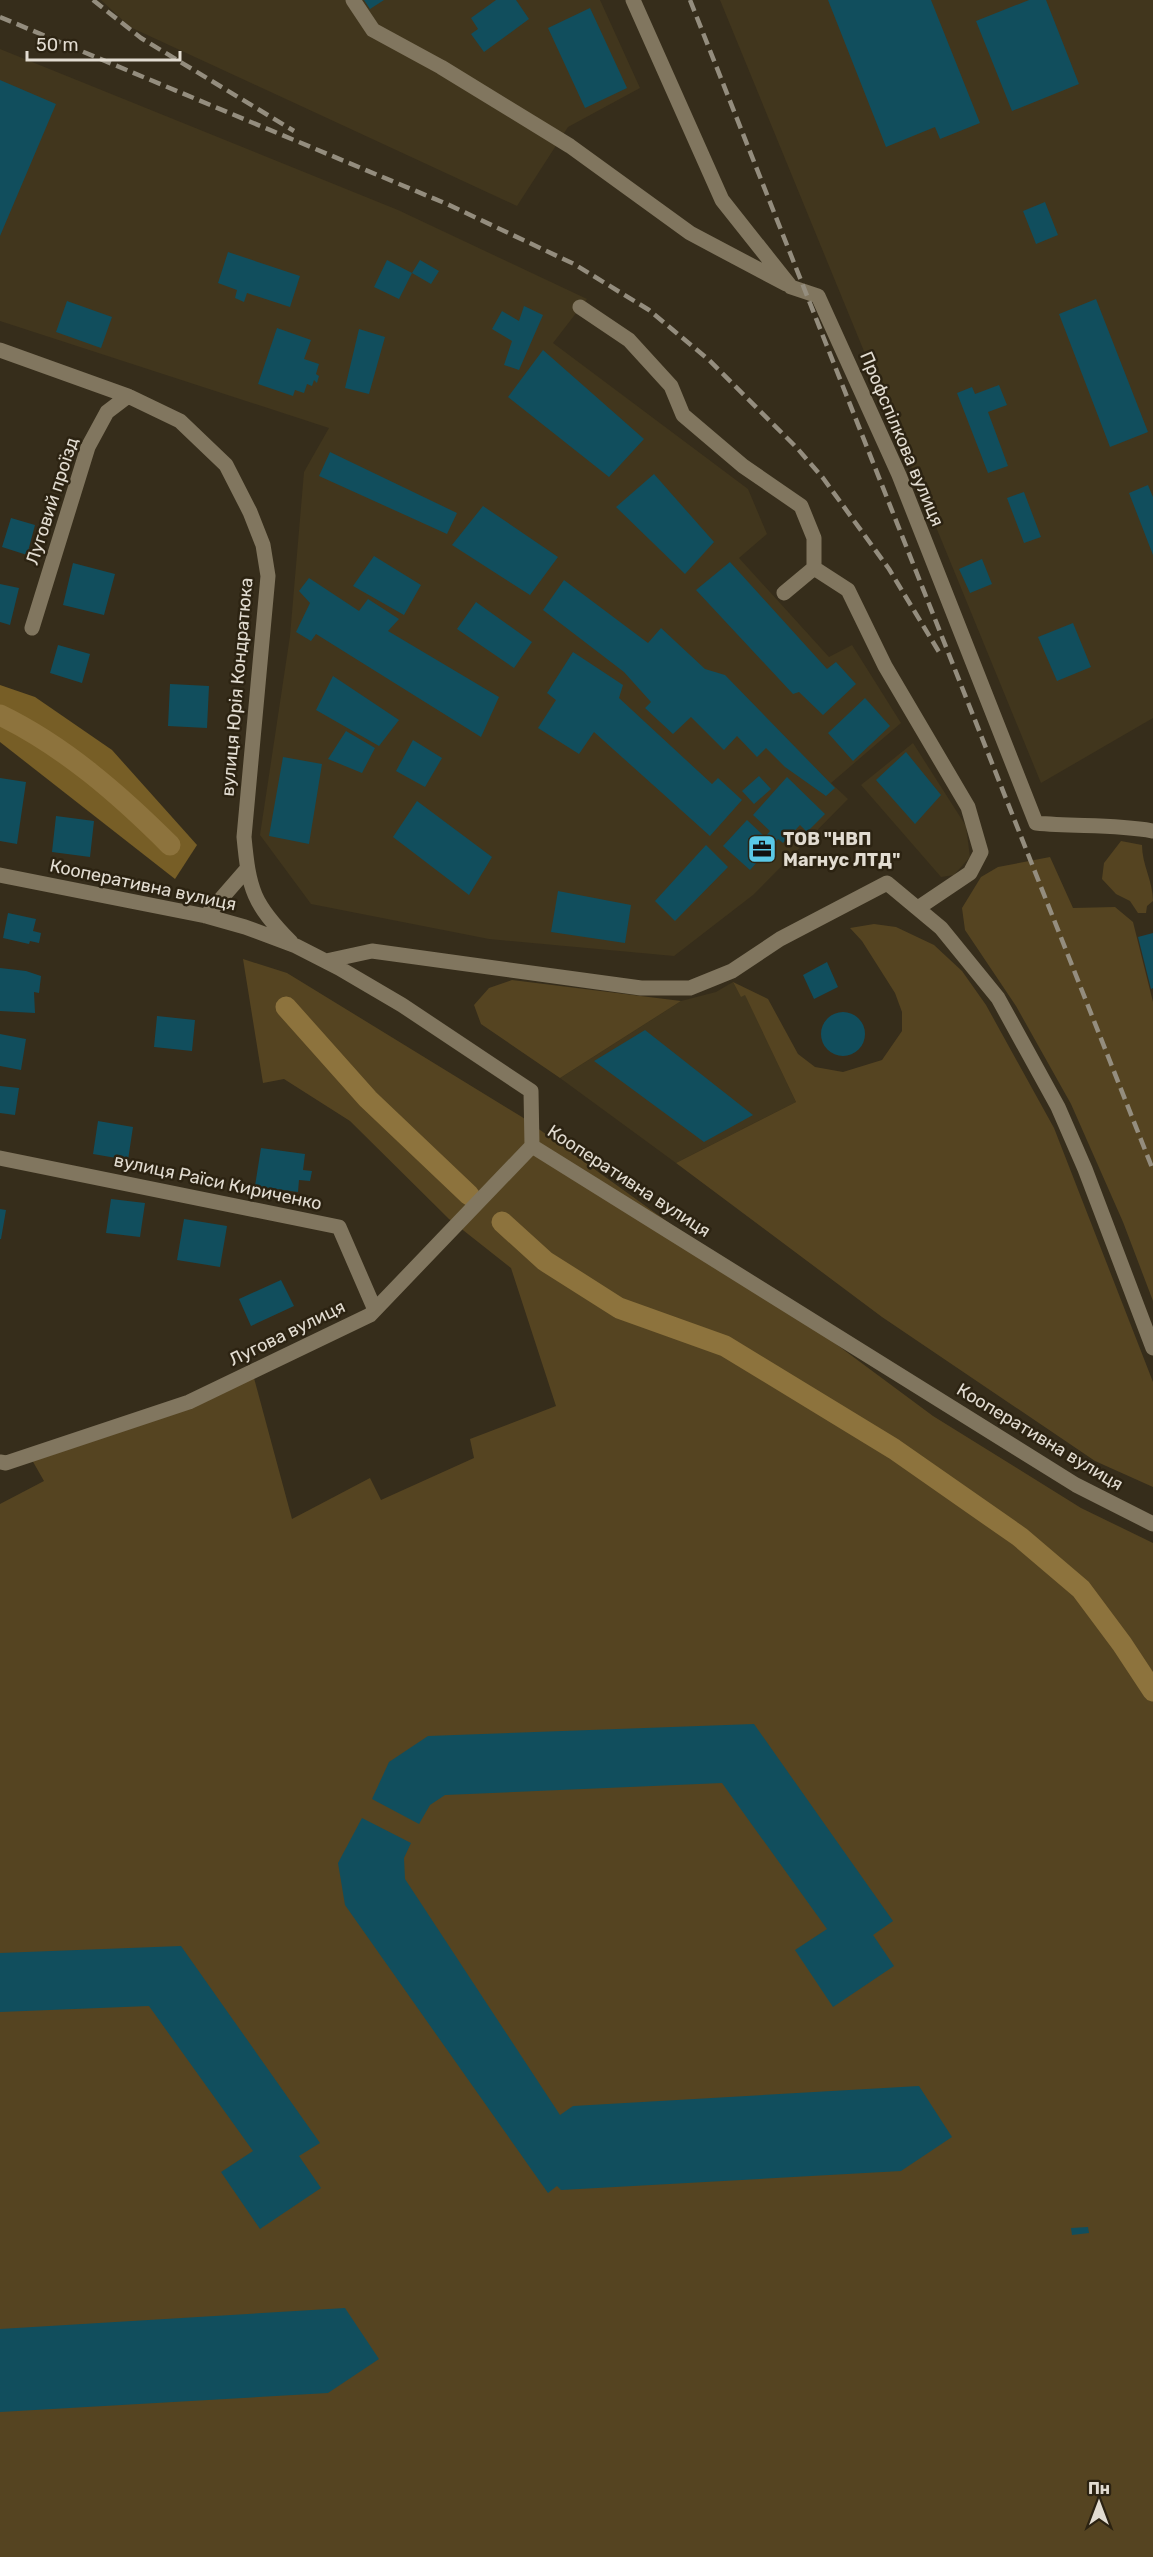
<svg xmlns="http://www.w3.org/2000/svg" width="1153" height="2557" viewBox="0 0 1153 2557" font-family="Rubik,sans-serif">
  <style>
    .built { fill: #41361d }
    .green { fill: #554421 }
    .forest { fill: #775e26 }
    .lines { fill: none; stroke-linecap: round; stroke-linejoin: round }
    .canal { stroke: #8d733d; stroke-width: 21 }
    .building { fill: #114e5d }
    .minor { stroke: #81765f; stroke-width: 15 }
    .rail { stroke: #948d7e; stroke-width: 4.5; stroke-dasharray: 12 6; stroke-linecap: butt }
    .labels { text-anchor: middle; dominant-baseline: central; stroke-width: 5; stroke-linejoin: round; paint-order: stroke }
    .street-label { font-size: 18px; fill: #e2dcd1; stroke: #2c2312 }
    .poi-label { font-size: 18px; font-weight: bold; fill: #e2dcd1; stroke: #2c2312; text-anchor: start }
  </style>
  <rect width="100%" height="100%" fill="#362d1b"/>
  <!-- built -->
  <path class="built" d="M 101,0 L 600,0 L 640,88 L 568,127 L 517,206 L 130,27 Z
    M 720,0 L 1153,0 L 1153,718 L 1041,783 Z
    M 0,49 L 398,210 L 587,299 L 553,343 L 748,489 L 767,534 L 739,558 L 829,657 L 852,645 L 901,723 L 831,783 L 848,799 L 753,895 L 674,956 L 489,939 L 311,904 L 260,835 L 290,636 L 304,472 L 329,428 L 0,321 Z
    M 913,743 L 966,826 L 970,857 L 954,875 L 941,877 L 861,785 Z
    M 733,982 L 741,996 L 745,994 L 796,1102 L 676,1163 L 560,1078 L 681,1001 L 716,992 Z"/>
  <!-- green -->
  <path class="green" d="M 1121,841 L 1142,845 C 1142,865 1153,881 1153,901 L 1147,906 L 1146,913 L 1138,913 L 1130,901 L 1116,894 L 1102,879 L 1104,863 Z
    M 1050,857 L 1073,908 L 1115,907 L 1133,922 L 1153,1002 L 1153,1301 L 1123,1222 L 1071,1104 L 1016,1006 L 965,930 L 962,908 L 981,877 L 998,867 Z
    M 874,924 L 896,927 L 934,945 L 962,971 L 986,1005 L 1054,1128 L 1153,1382 L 1153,1487 L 1095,1461 L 882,1317 L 676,1163 L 796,1102 L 745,995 L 741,997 L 733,982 L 768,999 L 798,1054 L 815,1067 L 843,1072 L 882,1060 L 902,1031 L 902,1012 L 895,993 L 862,941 L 850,928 Z
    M 243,959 L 287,973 L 522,1117 L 790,1310 L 933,1416 L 1081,1508 L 1153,1543 L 1153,2557 L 0,2557 L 0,1504 L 44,1481 L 32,1460 L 254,1378 L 292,1519 L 370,1478 L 381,1500 L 474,1458 L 470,1439 L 556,1406 L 511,1268 L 449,1219 L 350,1121 L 284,1079 L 263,1083 Z
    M 512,980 L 681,1001 L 560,1078 L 481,1024 L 474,1005 L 489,988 Z"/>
  <!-- forest -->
  <path class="forest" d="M 0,685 L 35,697 L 112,750 L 197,845 L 175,879 L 0,742 Z"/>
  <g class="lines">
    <!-- canal -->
    <path class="canal" d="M 0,715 C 64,746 120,795 170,845
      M 286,1007 L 368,1099 L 469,1195
      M 502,1222 L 545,1261 L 619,1308 L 725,1346 L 894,1449 L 1020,1537 L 1081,1589 L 1122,1644 L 1153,1691"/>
  </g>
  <!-- building -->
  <path class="building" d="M 364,0 L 384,0 L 370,9 Z
    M 496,0 L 516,0 L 529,19 L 484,52 L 471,34 L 478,29 L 471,18 Z
    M 828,0 L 931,0 L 980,123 L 940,139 L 935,127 L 886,147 Z
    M 1029,0 L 1046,0 L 1079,84 L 1012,111 L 976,21 Z
    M 590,8 L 627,88 L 585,108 L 548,28 Z
    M 0,80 L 56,104 L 0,236 Z
    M 1045,202 L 1058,235 L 1036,244 L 1023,211 Z
    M 228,252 L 300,276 L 290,307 L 247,293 L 244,302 L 235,298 L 237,290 L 218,283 Z
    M 387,260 L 412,273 L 399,299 L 374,287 Z
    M 420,260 L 439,271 L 431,284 L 412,273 Z
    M 1096,299 L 1148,432 L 1110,447 L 1059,314 Z
    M 67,301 L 112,317 L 101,348 L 56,332 Z
    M 524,306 L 543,315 L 519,370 L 504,365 L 512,341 L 492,329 L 502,311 L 519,321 Z
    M 277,328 L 311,340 L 304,359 L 319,364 L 316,374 L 319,376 L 317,383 L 314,380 L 312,386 L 307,384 L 304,393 L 295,390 L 293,396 L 258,384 Z
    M 359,329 L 385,337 L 369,394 L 345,388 Z
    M 543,350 L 644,439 L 609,477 L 508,397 Z
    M 999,385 L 1007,405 L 988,412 L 1008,466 L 988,473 L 957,393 L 972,387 L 975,394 Z
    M 330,452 L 457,513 L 447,534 L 319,476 Z
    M 654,474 L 714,542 L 685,574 L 616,507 Z
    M 1148,485 L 1153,497 L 1153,555 L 1129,493 Z
    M 1024,492 L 1041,537 L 1024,543 L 1007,498 Z
    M 483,506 L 558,557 L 530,595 L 452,545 Z
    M 11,518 L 35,525 L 27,555 L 2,547 Z
    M 374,556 L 421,585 L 404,615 L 353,586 Z
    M 982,559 L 992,584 L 970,593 L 959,569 Z
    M 730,562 L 827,669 L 836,662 L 856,684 L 823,715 L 799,692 L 793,694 L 696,590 Z
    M 73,563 L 115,574 L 104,615 L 63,605 Z
    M 309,578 L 359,611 L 368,599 L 399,619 L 388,631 L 499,697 L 481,737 L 316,634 L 311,641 L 296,632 L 310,603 L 299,591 Z
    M 564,580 L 648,643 L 661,628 L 705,669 L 725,675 L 835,788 L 826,796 L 785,767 L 766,748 L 757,757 L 737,736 L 724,750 L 691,717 L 673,734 L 645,708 L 651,702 L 624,672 L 543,610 Z
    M 0,584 L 19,588 L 10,625 L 0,622 Z
    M 476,602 L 532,642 L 514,668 L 457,629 Z
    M 1073,623 L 1091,667 L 1057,681 L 1038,637 Z
    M 58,645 L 90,654 L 82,683 L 50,673 Z
    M 573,652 L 623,685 L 619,698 L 712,784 L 718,778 L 742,800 L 710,836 L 594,732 L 579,754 L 538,728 L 556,700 L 547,693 Z
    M 333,676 L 399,720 L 379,746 L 316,710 Z
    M 170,684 L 209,686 L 207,728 L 168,726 Z
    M 865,698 L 890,726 L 853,761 L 828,733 Z
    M 346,731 L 375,748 L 362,773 L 328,759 Z
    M 413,740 L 442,758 L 425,787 L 396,771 Z
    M 906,752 L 941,795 L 915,824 L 876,780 Z
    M 283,757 L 322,764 L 309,844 L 269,836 Z
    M 759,776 L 771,789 L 754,804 L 742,791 Z
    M 787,777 L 825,814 L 807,832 L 800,825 L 783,843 L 778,839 L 750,870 L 723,846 L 747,820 L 765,837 L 770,831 L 753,815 Z
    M 0,778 L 26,782 L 17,844 L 0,841 Z
    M 417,801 L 492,857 L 469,895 L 393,837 Z
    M 56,816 L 94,821 L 90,857 L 52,852 Z
    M 706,845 L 728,867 L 675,921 L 655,901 Z
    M 558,891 L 631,905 L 625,943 L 551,932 Z
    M 8,913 L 36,919 L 33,931 L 41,933 L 39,943 L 30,941 L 29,944 L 3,938 Z
    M 1153,933 L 1153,988 L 1151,989 L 1138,937 Z
    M 827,962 L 838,987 L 814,999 L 803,975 Z
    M 0,968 L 26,971 L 41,976 L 39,993 L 34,992 L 35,1013 L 0,1011 Z
    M821 1034a22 22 0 1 1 44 0a22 22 0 1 1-44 0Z
    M 157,1016 L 195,1020 L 192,1051 L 154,1047 Z
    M 645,1030 L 753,1115 L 704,1142 L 594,1061 Z
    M 0,1034 L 26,1039 L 21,1070 L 0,1066 Z
    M 0,1086 L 19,1088 L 15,1115 L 0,1113 Z
    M 98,1121 L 133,1127 L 128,1160 L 93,1154 Z
    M 261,1148 L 305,1154 L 303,1170 L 312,1171 L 310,1181 L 299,1180 L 298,1192 L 255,1186 Z
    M 111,1199 L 145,1203 L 140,1237 L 106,1233 Z
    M 0,1209 L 6,1210 L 1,1239 L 0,1239 Z
    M 184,1219 L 227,1226 L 220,1267 L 177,1260 Z
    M 281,1280 L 294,1306 L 251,1326 L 239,1299 Z
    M 754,1724 L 893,1921 L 873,1935 L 894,1966 L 833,2007 L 795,1950 L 827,1929 L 722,1783 L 445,1795 L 430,1805 L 419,1824 L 372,1799 L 389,1762 L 428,1736 Z
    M 362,1818 L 411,1843 L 404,1858 L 405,1879 L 560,2115 L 573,2106 L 919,2086 L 952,2137 L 901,2171 L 561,2190 L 557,2186 L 548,2193 L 345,1905 L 338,1863 Z
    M 181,1946 L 320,2143 L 299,2156 L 321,2188 L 260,2229 L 221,2172 L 253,2151 L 149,2006 L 0,2012 L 0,1953 Z
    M 1088,2227 L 1089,2233 L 1072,2235 L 1071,2228 Z
    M 345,2308 L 379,2359 L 328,2393 L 0,2412 L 0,2329 Z"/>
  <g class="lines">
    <!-- minor -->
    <path class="minor" d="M 353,0 L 373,30 L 441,67 L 570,146 L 690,233 L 786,284
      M 633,0 L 722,200 L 791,287 L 818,296 L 899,475 L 1036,823 C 1075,827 1114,824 1153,831
      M 580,307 L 629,340 L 671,386 L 683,415 L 743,466 L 801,506 L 814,538 L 814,568
      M 0,350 L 128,396 L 180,421 L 226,465 L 250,512 L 263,545 L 268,576 L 244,837 C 249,890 253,904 291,942
      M 784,593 L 814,568 L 848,590 L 885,666 L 968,807 L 981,852 L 970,873 L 918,908
      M 32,628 L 88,447 L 107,412 L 128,396
      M 0,875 L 206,916 L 245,927 L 296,946 L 339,968 L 402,1005 L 531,1091 L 532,1146 L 1076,1485 L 1153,1524
      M 206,916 L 247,869
      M 326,961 L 372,951 L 641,988 L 690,988 L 732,971 L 780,939 L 887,883 L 941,928 L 998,998 L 1058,1107 L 1085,1169 L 1153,1348
      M 0,1158 L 339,1227 L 375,1310
      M 0,1462 L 6,1463 L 189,1402 L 370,1315 L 532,1146"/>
    <!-- rail -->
    <path class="rail" d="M 93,0 L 141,38 L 294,131
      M 690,0 L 1153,1170
      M 0,17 L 447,204 L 574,264 L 649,310 L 709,360 L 797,448 L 823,478 L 889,569 L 939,652"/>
  </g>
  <!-- icons -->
  <defs>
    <g id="office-square" transform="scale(1.5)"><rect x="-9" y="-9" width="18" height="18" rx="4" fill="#5ac8e6" stroke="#2c2312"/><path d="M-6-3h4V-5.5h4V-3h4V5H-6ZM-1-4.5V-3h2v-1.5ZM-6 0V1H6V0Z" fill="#111"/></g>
  </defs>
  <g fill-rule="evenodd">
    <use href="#office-square" x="762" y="849"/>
  </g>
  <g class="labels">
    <!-- street labels -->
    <g class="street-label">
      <text transform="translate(902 439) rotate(67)">Профспілкова вулиця</text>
      <text transform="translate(52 501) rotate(-72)">Луговий проїзд</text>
      <text transform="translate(237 687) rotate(-85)">вулиця Юрія Кондратюка</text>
      <text transform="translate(143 885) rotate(12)">Кооперативна вулиця</text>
      <text transform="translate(629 1181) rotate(33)">Кооперативна вулиця</text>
      <text transform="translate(218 1182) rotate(12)">вулиця Раїси Кириченко</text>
      <text transform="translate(287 1333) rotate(-26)">Лугова вулиця</text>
      <text transform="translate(1040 1437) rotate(31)">Кооперативна вулиця</text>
    </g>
    <!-- poi labels -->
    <g class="poi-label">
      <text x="783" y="839">ТОВ "НВП<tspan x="783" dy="21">Магнус ЛТД"</tspan></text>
    </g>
  </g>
  <!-- north arrow -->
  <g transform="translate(1099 2503)" stroke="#2c2312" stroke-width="4.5" paint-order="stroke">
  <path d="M0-4.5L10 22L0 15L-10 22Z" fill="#e2dcd1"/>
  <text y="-9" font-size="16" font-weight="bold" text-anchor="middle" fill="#e2dcd1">Пн</text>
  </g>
  <!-- scale -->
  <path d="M27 51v9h153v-9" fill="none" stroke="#e2dcd1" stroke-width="3"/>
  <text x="36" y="51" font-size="18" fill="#e2dcd1" stroke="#2c2312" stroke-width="4.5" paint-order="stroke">50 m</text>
</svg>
